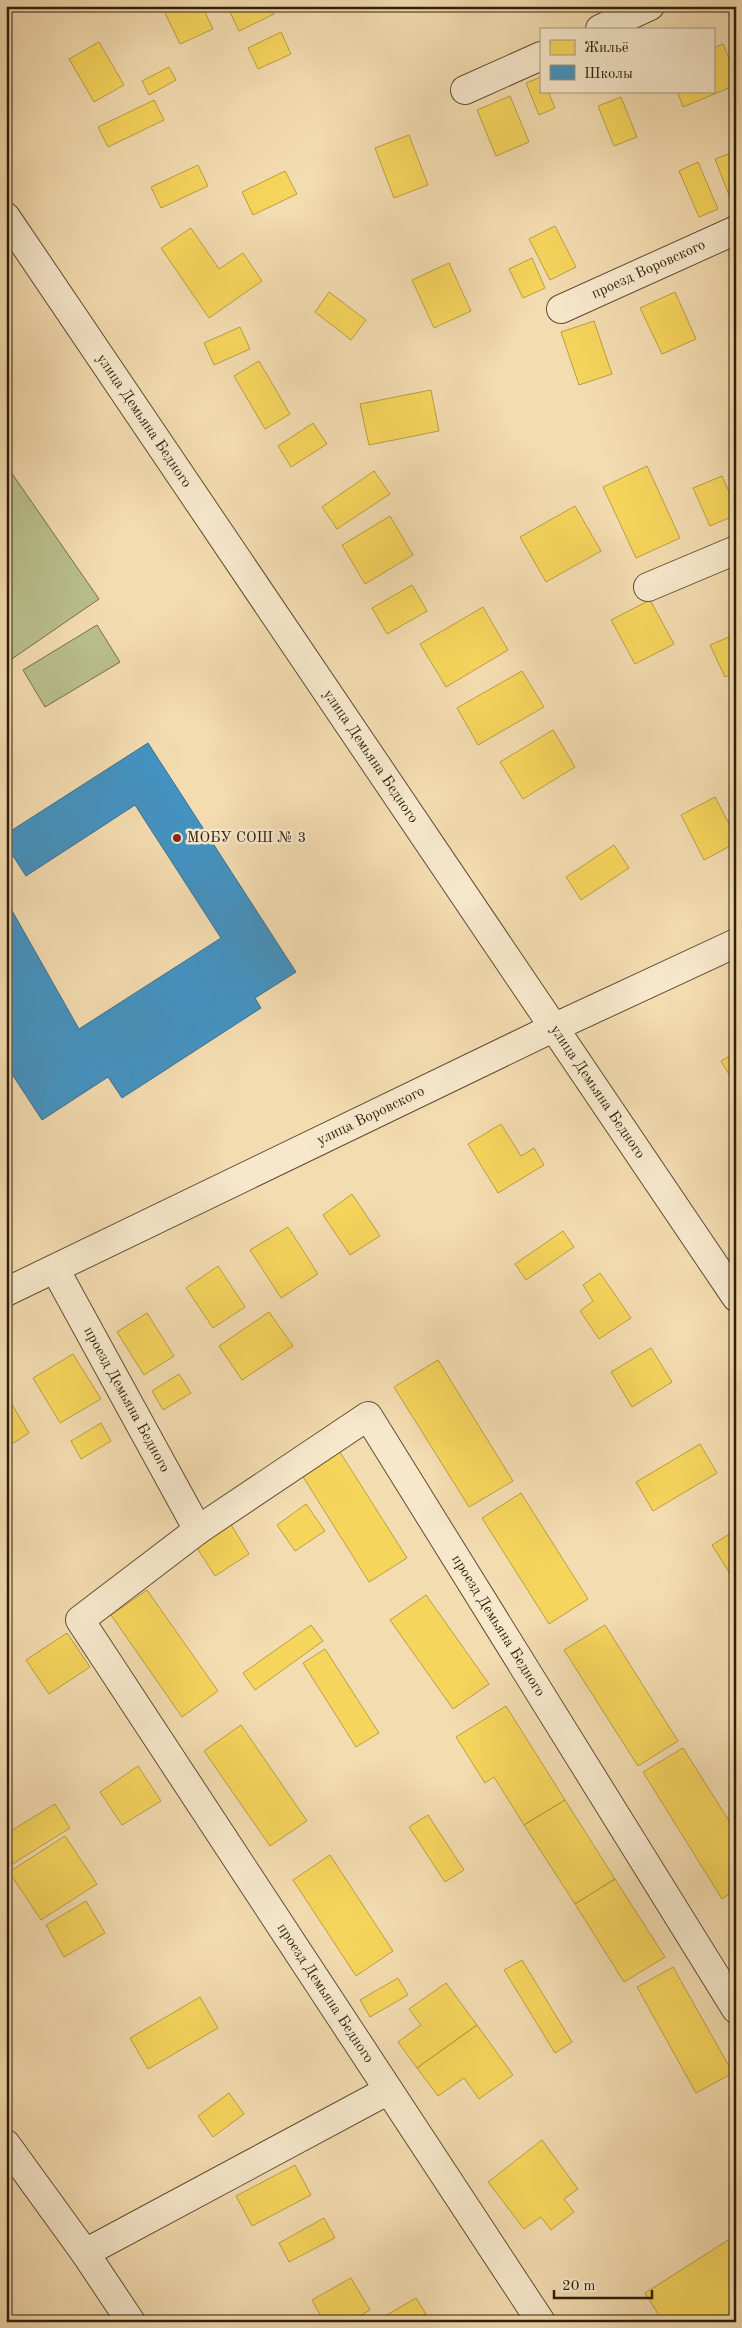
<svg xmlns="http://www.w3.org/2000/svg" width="742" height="2328" viewBox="0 0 742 2328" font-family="'Old Standard TT',serif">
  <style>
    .green { fill: #b9c08c; stroke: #746f4a }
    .homes { fill: #f6d55c; stroke: #ba9e43 }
    .schools { fill: #4393c3; stroke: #3d708b }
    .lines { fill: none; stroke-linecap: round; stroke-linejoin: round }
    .minor-casing { stroke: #604e33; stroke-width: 30 }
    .tertiary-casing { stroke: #604e33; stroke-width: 30 }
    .minor { stroke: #f7e8cc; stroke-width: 28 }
    .tertiary { stroke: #f7e8cc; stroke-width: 28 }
    .poi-dot { fill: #8f2418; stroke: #f7e8cc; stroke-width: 2 }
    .labels { text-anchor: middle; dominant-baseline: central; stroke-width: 5; stroke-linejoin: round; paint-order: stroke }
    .street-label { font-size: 15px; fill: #2f1e09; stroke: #f7e8cc }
    .poi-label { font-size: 15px; fill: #2f1e09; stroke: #f7e8cc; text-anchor: start }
  </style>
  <rect width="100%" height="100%" fill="#f3dcb0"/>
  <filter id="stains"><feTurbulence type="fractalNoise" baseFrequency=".004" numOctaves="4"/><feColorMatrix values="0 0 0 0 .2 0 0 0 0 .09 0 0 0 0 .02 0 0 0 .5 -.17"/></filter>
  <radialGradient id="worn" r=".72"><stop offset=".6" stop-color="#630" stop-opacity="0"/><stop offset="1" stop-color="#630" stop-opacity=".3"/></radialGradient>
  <!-- green -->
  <path class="green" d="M 6,465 L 99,599 L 6,663 Z
    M 97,625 L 120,662 L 45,707 L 23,670 Z"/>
  <!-- homes -->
  <path class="homes" d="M 164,6 L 202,6 L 213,29 L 180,44 L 162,7 Z
    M 227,6 L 270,6 L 274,14 L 239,31 Z
    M 281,32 L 291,54 L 258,69 L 248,48 Z
    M 99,42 L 124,85 L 94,102 L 69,59 Z
    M 723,44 L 736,75 L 736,85 L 683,107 L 677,91 L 713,91 L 713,48 Z
    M 169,67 L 176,80 L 149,95 L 142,81 Z
    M 541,77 L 541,91 L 548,91 L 555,108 L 539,115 L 526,83 Z
    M 510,96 L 529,142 L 496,156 L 477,110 Z
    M 621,97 L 637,137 L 614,146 L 598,106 Z
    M 154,100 L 164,120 L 108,147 L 98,127 Z
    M 409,135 L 428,185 L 394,198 L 375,148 Z
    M 736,151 L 736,193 L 729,195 L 715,159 Z
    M 698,162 L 718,209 L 699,217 L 679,171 Z
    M 198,165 L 208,186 L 161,208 L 151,187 Z
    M 285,171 L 297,194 L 253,215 L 242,192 Z
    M 555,226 L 576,267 L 550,280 L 529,239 Z
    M 191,228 L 219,269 L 243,253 L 262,281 L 209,318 L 161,248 Z
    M 532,258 L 545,288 L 523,298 L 509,269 Z
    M 449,263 L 471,311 L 434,328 L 412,280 Z
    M 329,292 L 366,320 L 351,340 L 315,312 Z
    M 675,292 L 696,339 L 662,354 L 640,308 Z
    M 594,321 L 612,374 L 579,385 L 561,332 Z
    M 240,327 L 250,349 L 214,365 L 204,343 Z
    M 259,361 L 290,414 L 265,429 L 234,376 Z
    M 431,390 L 439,431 L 369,445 L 360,404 Z
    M 313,423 L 327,444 L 291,467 L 278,446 Z
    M 647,466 L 680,538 L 636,558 L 603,487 Z
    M 374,471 L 390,494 L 337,529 L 322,507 Z
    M 722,476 L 736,507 L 736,515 L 710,526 L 693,488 Z
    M 575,506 L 601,551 L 546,582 L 520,537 Z
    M 390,516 L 413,555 L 365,584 L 342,545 Z
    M 412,585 L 427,611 L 387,634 L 372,608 Z
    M 650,600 L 674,644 L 635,664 L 611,620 Z
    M 483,607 L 508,650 L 446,687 L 420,644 Z
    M 736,634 L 736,673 L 725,677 L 710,645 Z
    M 522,671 L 544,707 L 478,745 L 457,708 Z
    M 553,730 L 575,767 L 523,799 L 500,762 Z
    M 715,797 L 736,837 L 736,843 L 704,860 L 681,815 Z
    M 614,845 L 629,868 L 581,900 L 566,877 Z
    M 736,1052 L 736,1086 L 721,1061 Z
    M 501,1124 L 521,1156 L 534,1148 L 544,1165 L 498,1193 L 468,1144 Z
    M 352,1194 L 380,1236 L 350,1255 L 323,1215 Z
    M 288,1227 L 318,1274 L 281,1298 L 250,1250 Z
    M 563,1231 L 574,1247 L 526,1280 L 515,1264 Z
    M 218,1266 L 245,1307 L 213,1328 L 186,1288 Z
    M 600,1273 L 631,1318 L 599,1339 L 580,1311 L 593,1301 L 583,1285 Z
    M 269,1312 L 293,1346 L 242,1380 L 219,1346 Z
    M 147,1313 L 174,1356 L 144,1375 L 117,1332 Z
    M 651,1348 L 672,1382 L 632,1407 L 611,1372 Z
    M 73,1354 L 101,1399 L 60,1423 L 33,1378 Z
    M 438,1360 L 513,1481 L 469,1507 L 394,1387 Z
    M 179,1374 L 191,1393 L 163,1410 L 152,1391 Z
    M 11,1403 L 29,1433 L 12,1444 L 6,1435 L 6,1406 Z
    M 101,1423 L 111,1441 L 81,1459 L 71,1441 Z
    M 700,1444 L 717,1473 L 653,1511 L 636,1482 Z
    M 338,1449 L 407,1558 L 369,1582 L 300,1472 Z
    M 521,1493 L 588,1599 L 549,1624 L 482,1518 Z
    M 306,1504 L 325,1531 L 295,1551 L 277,1525 Z
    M 230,1523 L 249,1554 L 215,1576 L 195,1545 Z
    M 736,1530 L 736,1583 L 712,1545 Z
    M 147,1590 L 218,1691 L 182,1717 L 111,1615 Z
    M 426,1595 L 489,1684 L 453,1709 L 390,1620 Z
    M 311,1625 L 323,1641 L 255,1690 L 243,1673 Z
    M 605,1625 L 678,1741 L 638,1766 L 564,1650 Z
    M 67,1633 L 90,1667 L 49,1694 L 26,1660 Z
    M 325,1649 L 379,1733 L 356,1747 L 303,1663 Z
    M 506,1706 L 565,1800 L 524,1825 L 494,1777 L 485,1783 L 456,1737 Z
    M 241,1725 L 307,1821 L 270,1846 L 204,1751 Z
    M 683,1748 L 736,1832 L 736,1890 L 722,1899 L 643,1772 Z
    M 138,1766 L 161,1801 L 122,1825 L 100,1792 Z
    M 565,1800 L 615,1879 L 575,1904 L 524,1825 Z
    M 55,1804 L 70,1828 L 6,1868 L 6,1834 Z
    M 428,1815 L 464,1870 L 445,1882 L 409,1827 Z
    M 65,1836 L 97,1884 L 41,1920 L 9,1872 Z
    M 330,1855 L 393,1951 L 356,1976 L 293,1880 Z
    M 615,1879 L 665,1957 L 624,1982 L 575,1904 Z
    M 86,1901 L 105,1933 L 64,1957 L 46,1925 Z
    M 522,1960 L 572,2042 L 555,2053 L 504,1970 Z
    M 673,1967 L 733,2073 L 696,2093 L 637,1987 Z
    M 398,1978 L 408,1995 L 370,2017 L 360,2000 Z
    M 446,1983 L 477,2025 L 417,2068 L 398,2042 L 421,2025 L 409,2009 Z
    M 200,1997 L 218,2028 L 148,2069 L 130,2038 Z
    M 477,2025 L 513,2075 L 479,2099 L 464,2078 L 438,2096 L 417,2068 Z
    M 229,2093 L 244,2114 L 213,2137 L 198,2116 Z
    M 542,2140 L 578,2189 L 564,2199 L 574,2212 L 551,2230 L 541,2217 L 524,2229 L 488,2182 Z
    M 295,2165 L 311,2195 L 252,2226 L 236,2196 Z
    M 324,2218 L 335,2238 L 289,2262 L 279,2243 Z
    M 736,2235 L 736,2320 L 732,2322 L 663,2322 L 645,2293 Z
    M 351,2278 L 370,2310 L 350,2322 L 324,2322 L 312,2300 Z
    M 416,2298 L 426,2314 L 413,2322 L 375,2322 Z"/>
  <!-- schools -->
  <path class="schools" d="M 148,743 L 296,972 L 255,998 L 261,1008 L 122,1098 L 108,1077 L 42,1120 L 6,1065 L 6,900 L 79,1029 L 221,938 L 135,805 L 26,876 L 6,845 L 6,834 Z"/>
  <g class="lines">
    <!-- minor casing -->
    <g class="minor-casing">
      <g id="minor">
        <path d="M 600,29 L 650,6"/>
        <path d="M 465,90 L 541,56"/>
        <path id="s1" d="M 561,309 L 736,230"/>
        <path d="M 648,587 L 736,550"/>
        <path id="s2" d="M 55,1269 L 198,1530 L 368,1416 L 736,2009"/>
        <path id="s3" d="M 6,1292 L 553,1028 L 736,943"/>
        <path id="s4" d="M 198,1530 L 80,1620 L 541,2322"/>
        <path d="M 85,2253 L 387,2091"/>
      </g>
    </g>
    <!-- tertiary casing -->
    <g class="tertiary-casing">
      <g id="tertiary">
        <path id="s5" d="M 6,217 L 736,1297"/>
        <path d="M 6,2144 L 85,2253 L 131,2322"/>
      </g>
    </g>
    <!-- minor -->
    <use href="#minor" class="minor"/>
    <!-- tertiary -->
    <use href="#tertiary" class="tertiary"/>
  </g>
  <!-- markers -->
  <circle class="poi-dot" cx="177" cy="838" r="5"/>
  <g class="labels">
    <!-- street labels -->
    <g class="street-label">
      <text stroke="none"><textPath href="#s1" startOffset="96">проезд Воровского</textPath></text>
      <text stroke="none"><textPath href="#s5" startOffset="246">улица Демьяна Бедного</textPath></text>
      <text stroke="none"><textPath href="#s5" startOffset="651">улица Демьяна Бедного</textPath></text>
      <text stroke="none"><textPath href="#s5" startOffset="1056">улица Демьяна Бедного</textPath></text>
      <text stroke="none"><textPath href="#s3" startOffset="405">улица Воровского</textPath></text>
      <text stroke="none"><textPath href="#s2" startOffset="149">проезд Демьяна Бедного</textPath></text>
      <text stroke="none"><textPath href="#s2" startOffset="749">проезд Демьяна Бедного</textPath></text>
      <text stroke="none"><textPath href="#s4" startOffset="595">проезд Демьяна Бедного</textPath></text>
    </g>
    <!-- poi labels -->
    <g class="poi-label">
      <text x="187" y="838">МОБУ СОШ № 3</text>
    </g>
  </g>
  <!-- margin -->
  <rect width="742" height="2328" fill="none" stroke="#f3dcb0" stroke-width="25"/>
  <rect x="8" y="8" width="727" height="2313" fill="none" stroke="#2f1e09" stroke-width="2.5"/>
  <rect x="12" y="12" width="717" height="2303" fill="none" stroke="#2f1e09"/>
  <!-- legend -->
  <rect x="540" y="28" width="175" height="65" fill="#f7e8cc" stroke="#a7977e"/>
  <rect x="550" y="40" width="25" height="15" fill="#f6d55c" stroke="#a7977e"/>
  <text x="584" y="52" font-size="15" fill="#2f1e09">Жильё</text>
  <rect x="550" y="65" width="25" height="15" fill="#4393c3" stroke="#a7977e"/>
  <text x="584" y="78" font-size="15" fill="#2f1e09">Школы</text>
  <!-- scale -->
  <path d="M554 2290v8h98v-8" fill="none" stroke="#2f1e09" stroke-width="2.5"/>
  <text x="562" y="2290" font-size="15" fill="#2f1e09" stroke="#f7e8cc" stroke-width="4" paint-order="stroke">20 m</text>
  <rect width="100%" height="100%" filter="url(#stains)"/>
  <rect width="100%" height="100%" fill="url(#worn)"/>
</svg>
